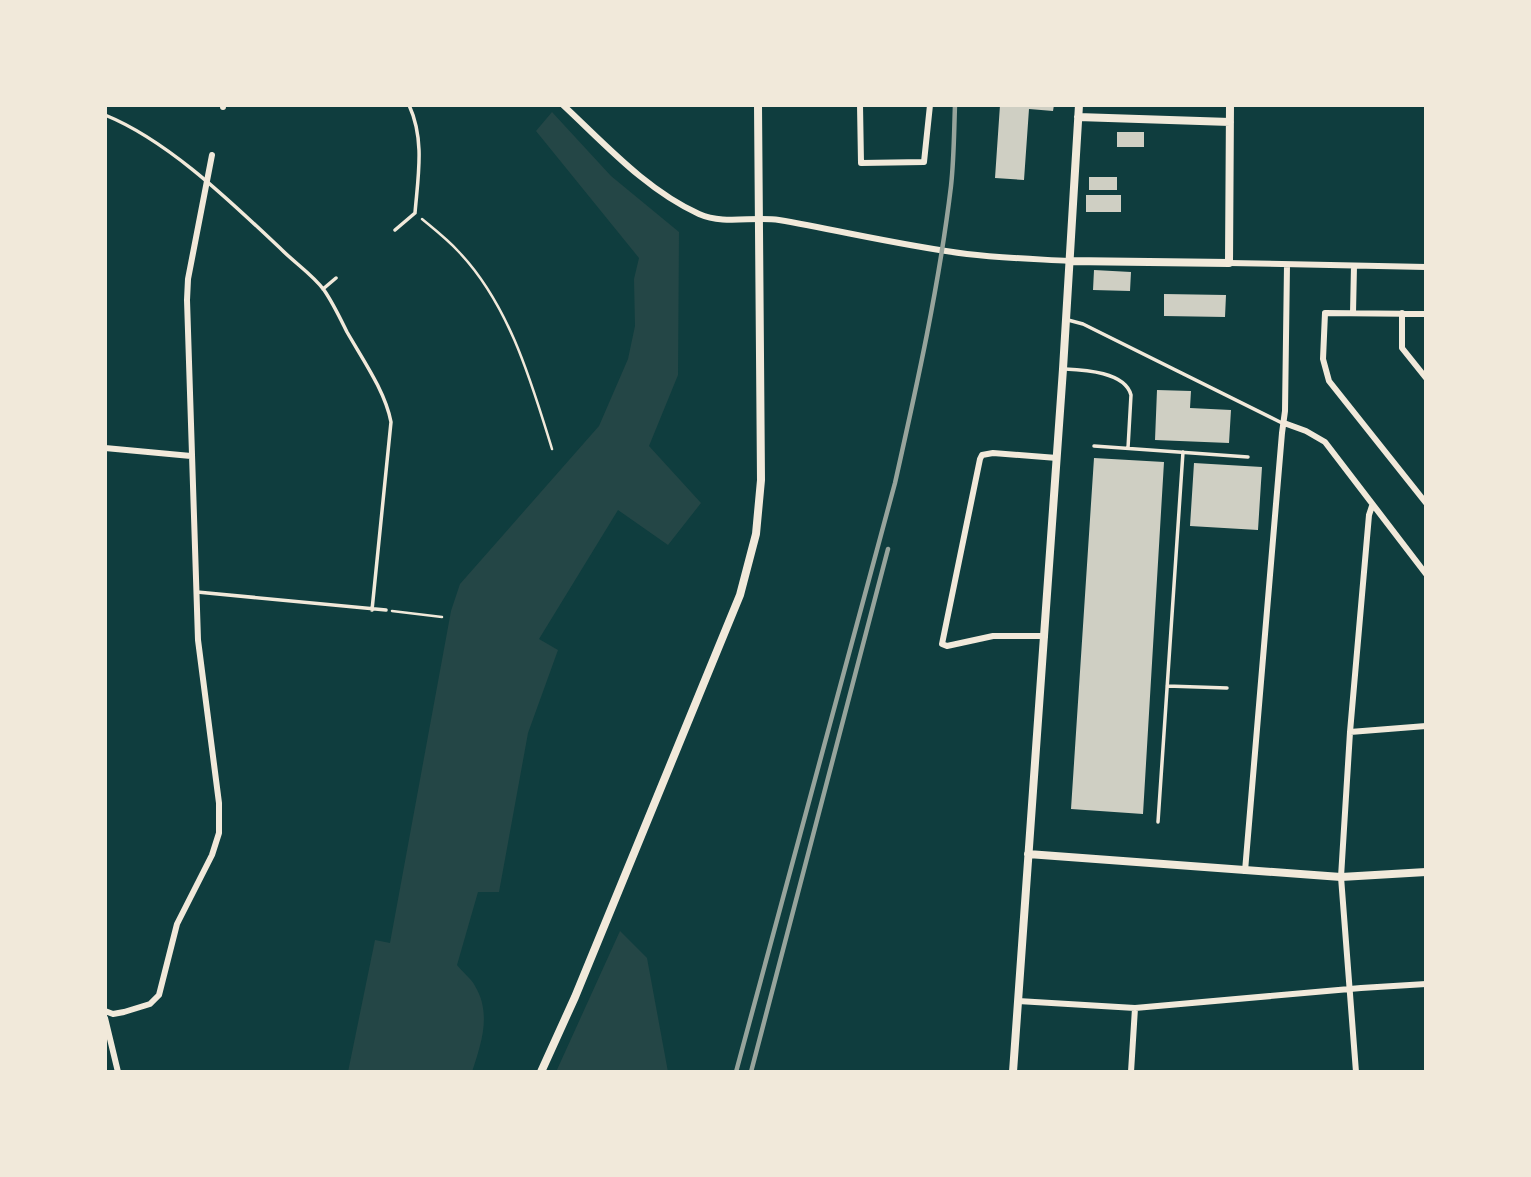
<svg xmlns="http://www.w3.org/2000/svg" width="1531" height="1177" viewBox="0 0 1531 1177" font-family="Inter,sans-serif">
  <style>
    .green { fill: #244646 }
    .building { fill: #cfcfc3 }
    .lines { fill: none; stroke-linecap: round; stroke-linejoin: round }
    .path { stroke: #f1e9da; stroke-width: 2.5 }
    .service { stroke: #f1e9da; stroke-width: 3.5 }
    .minor { stroke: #f1e9da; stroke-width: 6 }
    .tertiary { stroke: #f1e9da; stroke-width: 8 }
    .rail { stroke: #97a49c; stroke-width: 4.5 }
  </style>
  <rect width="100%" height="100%" fill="#0f3d3e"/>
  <!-- green -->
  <path class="green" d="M 552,112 L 611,176 L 679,232 L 678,375 L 649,446 L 701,503 L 668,545 L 618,510 L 539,639 L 558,650 L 528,733 L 499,892 L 478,892 L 457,965 C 462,972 471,978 475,986 C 492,1014 481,1044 472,1072 L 348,1072 L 375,940 L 390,943 L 451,611 L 460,584 L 599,426 L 628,359 L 635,326 L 634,279 L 639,258 L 536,131 Z
    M 620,931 L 647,958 L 668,1072 L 556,1072 Z"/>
  <!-- building -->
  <path class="building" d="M 1000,105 L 1054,105 L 1053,111 L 1029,109 L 1024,180 L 995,178 Z
    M 1117,132 L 1144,132 L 1144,147 L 1117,147 Z
    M 1089,177 L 1117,177 L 1117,190 L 1089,190 Z
    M 1086,195 L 1121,195 L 1121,212 L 1086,212 Z
    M 1094,270 L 1131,272 L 1130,291 L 1093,290 Z
    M 1164,294 L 1226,295 L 1225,317 L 1164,316 Z
    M 1157,390 L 1191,391 L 1190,408 L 1231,410 L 1229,443 L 1155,440 Z
    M 1094,458 L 1164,462 L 1143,814 L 1071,809 Z
    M 1194,463 L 1262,467 L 1258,530 L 1190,526 Z"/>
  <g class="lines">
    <!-- path -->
    <path class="path" d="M 422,219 C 434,229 447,239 458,251 C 509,304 531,381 552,449
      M 392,611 L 442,617"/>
    <!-- service -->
    <path class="service" d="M 105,115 C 169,141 232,203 282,250 C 295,263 313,275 324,290 C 333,303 340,318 347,332 C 363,360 385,391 391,422 L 372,610
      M 395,230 L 415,213 C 418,176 425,140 409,105
      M 323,289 L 336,278
      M 1068,320 L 1083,324 L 1282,423
      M 1065,369 C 1085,370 1125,372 1131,395 L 1128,448
      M 1094,446 L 1248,457
      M 197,592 L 386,610
      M 1167,686 L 1227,688
      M 1158,822 L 1183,452"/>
    <!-- minor -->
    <path class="minor" d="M 563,105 C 605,144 646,190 699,214 C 724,225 753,216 779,220 C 842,231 904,246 967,254 C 1001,258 1035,259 1069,261
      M 860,105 L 861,163 L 924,162 L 930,105
      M 223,107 L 223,105
      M 1229,263 L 1426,267
      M 1353,313 L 1354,266
      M 1402,313 L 1402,348 L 1426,378
      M 1426,314 L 1325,313 L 1323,359 L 1329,381 L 1426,503
      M 1284,423 L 1306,431 L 1325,442 L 1426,574
      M 105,448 L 191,456
      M 1045,636 L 993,636 L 947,646 L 942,644 L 980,459 L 982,455 L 993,453 L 1057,458
      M 1350,732 L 1426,726
      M 1245,871 L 1282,433 L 1285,411 L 1287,265
      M 1018,1001 L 1135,1008 L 1361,988 L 1426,984
      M 105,1011 L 113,1014 L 124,1012 L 150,1004 L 159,995 L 177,924 L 212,855 L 219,833 L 219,803 L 198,640 L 187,300 L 188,279 L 212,155
      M 105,1018 L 118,1072
      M 1131,1072 L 1135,1008
      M 1356,1072 L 1341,877 L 1350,732 L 1369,515 L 1372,506"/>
    <!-- tertiary -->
    <path class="tertiary" d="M 1078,117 L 1230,122
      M 1069,261 L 1229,263 L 1230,105
      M 1028,854 L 1341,877 L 1426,872
      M 541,1072 L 575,997 L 740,595 L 756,534 L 761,480 L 758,105
      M 1013,1072 L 1063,369 L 1079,105"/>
    <!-- rail -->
    <path class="rail" d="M 736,1072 L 895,483 C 917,385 939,286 951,186 C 954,159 954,132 955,105
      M 751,1072 L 888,549"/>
  </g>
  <!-- border -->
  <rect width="1531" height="1177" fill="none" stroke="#f1e9da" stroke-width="214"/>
</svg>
